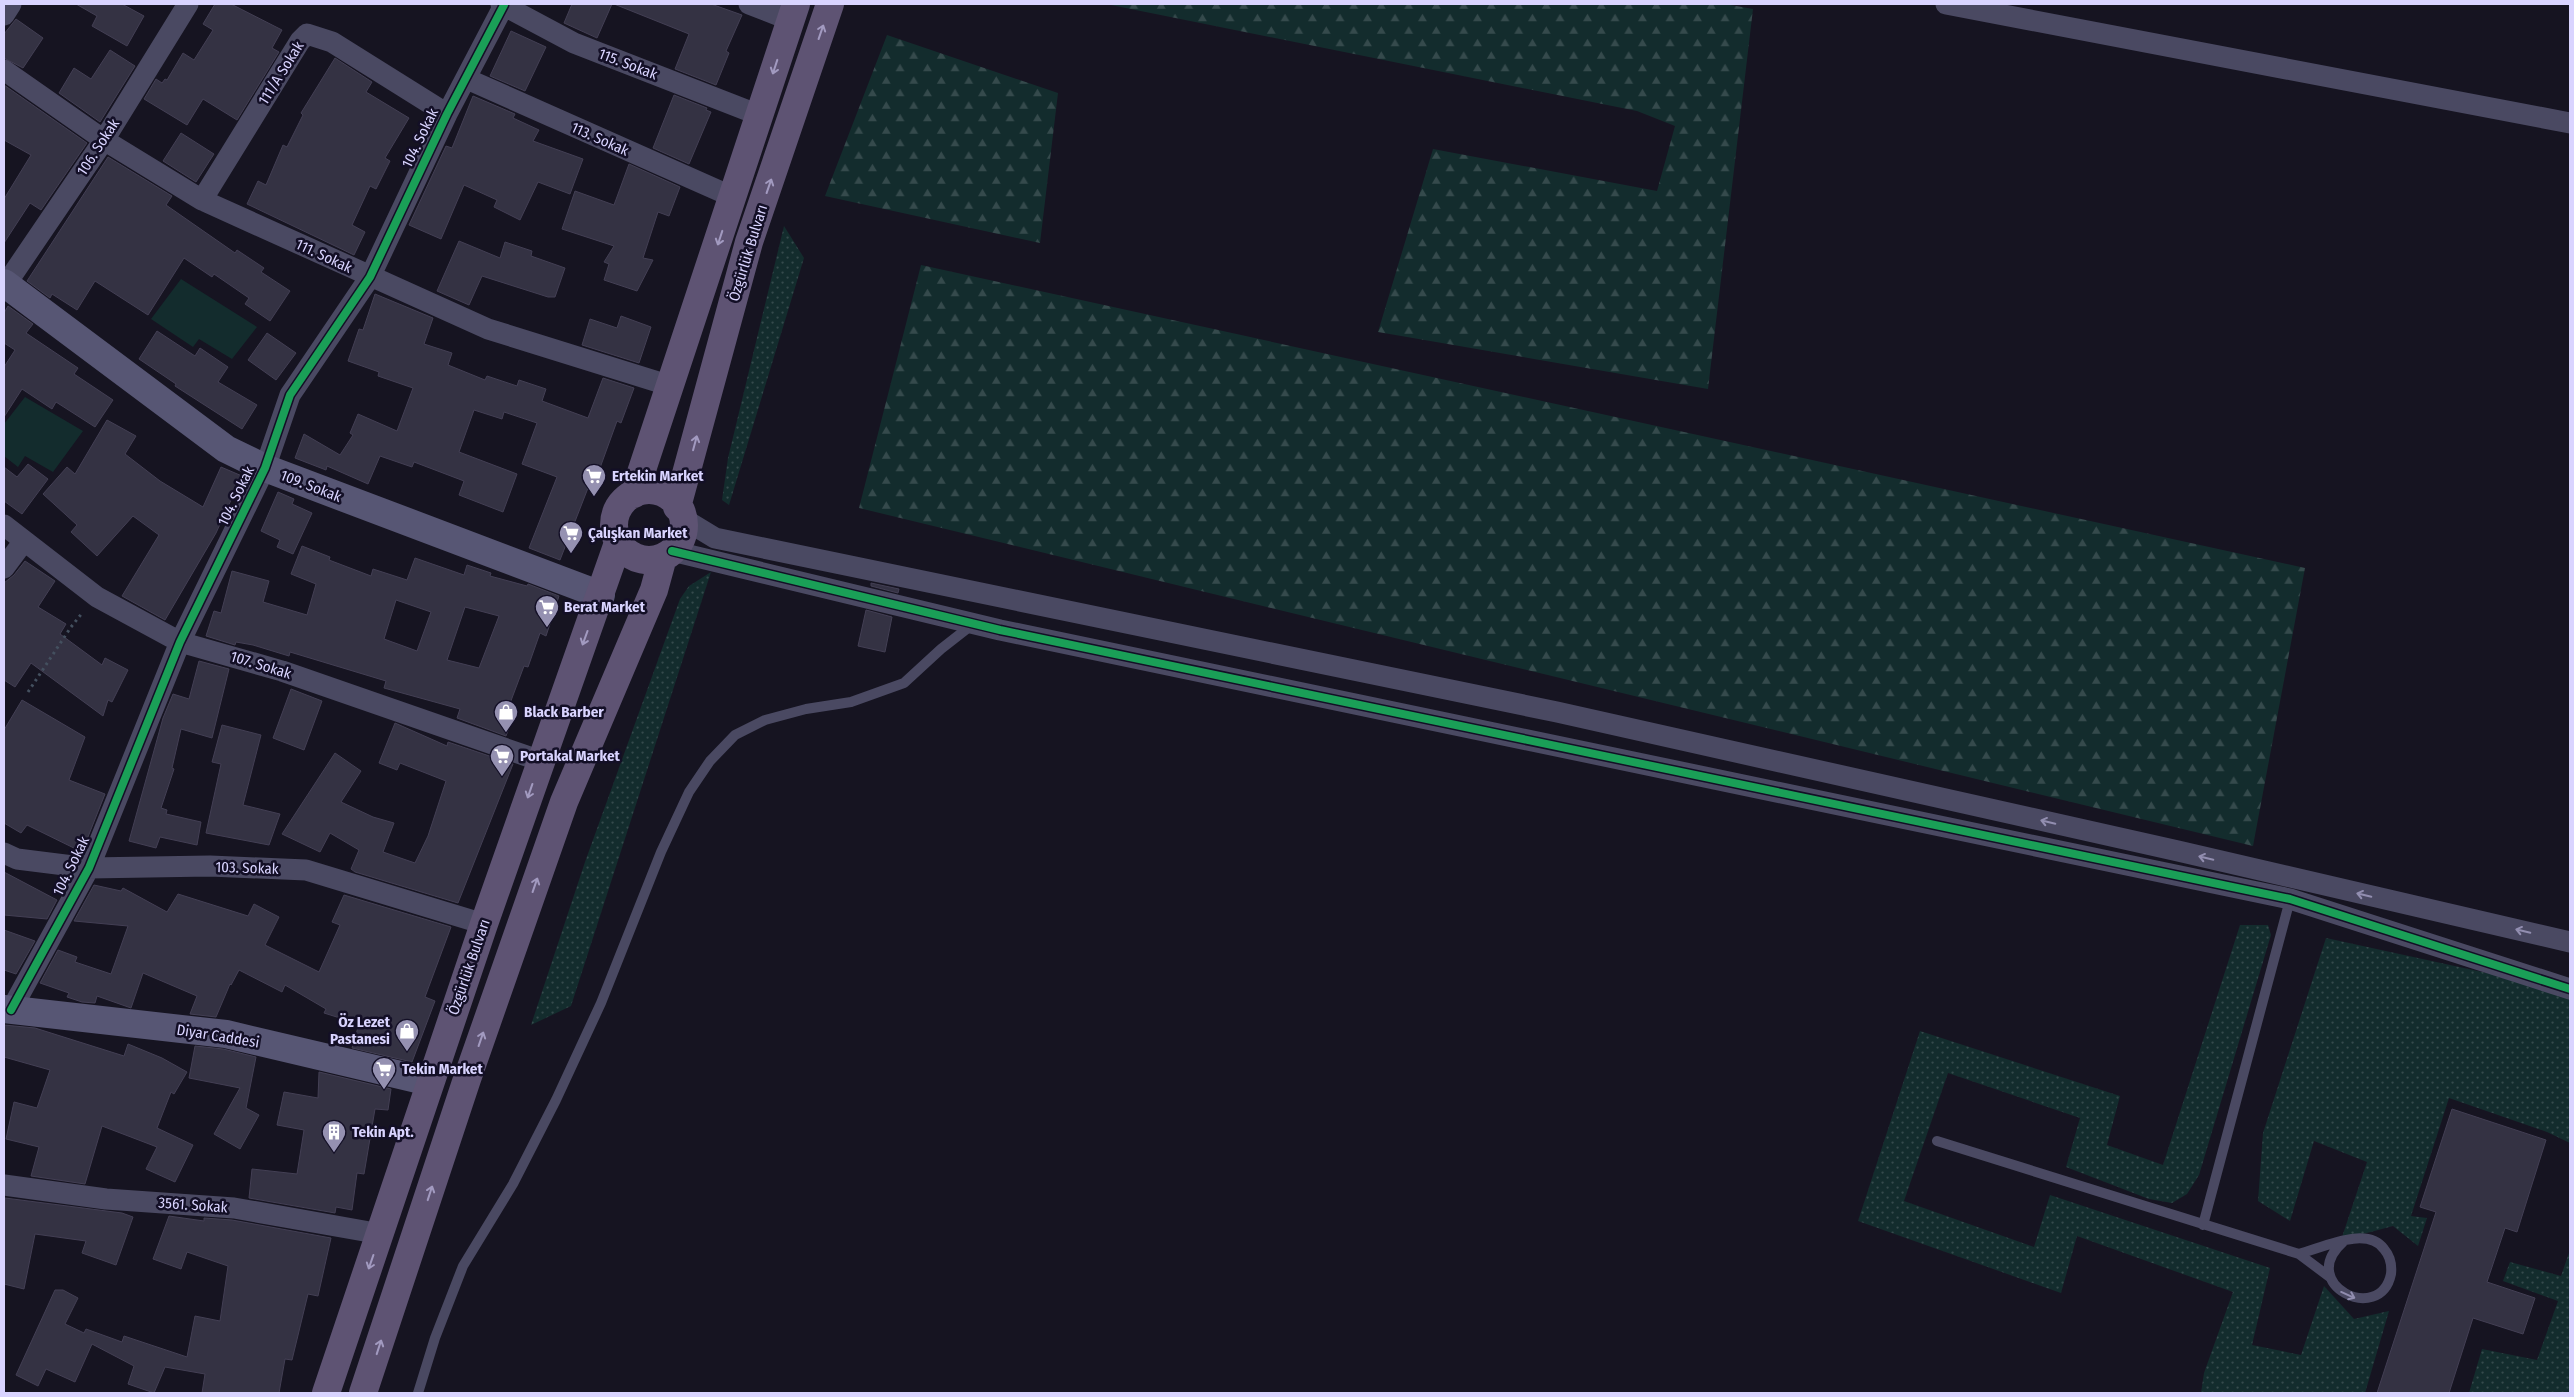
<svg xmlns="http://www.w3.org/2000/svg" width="2574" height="1397" viewBox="0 0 2574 1397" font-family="'Fira Sans Condensed',sans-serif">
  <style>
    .grass { fill: url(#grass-dots) }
    .forest { fill: url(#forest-firs) }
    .garden { fill: #132c2d }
    .building { fill: #343243; stroke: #433f54; fill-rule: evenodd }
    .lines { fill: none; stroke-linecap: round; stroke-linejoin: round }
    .path { stroke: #44505f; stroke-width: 3; stroke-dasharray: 2.5 4; stroke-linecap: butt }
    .lane { stroke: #4a4962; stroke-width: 10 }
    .street { stroke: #4a4962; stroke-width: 21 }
    .secondary { stroke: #575674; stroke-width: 28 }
    .primary { stroke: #5e5373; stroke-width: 28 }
    .cycleway-casing { stroke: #130f26; stroke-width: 11 }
    .cycleway { stroke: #1a9f57; stroke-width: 8 }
    .oneway { stroke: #a29ac0 }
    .oneway2 { stroke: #928eb0 }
    .labels { text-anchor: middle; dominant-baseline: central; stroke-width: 5; stroke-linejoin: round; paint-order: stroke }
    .street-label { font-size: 15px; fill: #d9d4ff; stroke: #130f26 }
    .poi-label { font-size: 15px; font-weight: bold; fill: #d9d4ff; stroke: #130f26; text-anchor: start }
  </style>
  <defs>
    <pattern id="grass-dots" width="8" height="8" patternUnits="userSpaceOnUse" patternTransform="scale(1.25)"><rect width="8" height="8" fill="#132c2d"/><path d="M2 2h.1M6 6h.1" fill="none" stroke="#354a4c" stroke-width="1.8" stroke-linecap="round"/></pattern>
    <pattern id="forest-firs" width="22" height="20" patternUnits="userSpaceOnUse" patternTransform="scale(1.25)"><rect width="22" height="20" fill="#132c2d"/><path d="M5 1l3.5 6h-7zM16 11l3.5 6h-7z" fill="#354a4c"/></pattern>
  </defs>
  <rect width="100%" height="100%" fill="#161421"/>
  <!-- grass -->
  <path class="grass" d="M 784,226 L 804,258 L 729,505 L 722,500 L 728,458 Z
    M 711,572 L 571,1006 L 531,1025 L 585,862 L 680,599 L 689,586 Z
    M 2240,925 L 2268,925 L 2271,935 L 2199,1175 L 2187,1194 L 2172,1203 L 2149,1199 L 2066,1167 L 2080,1118 L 1948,1073 L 1904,1201 L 2034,1247 L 2050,1195 L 2270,1268 L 2252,1345 L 2301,1355 L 2324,1286 L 2354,1319 L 2389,1311 L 2365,1393 L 2201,1393 L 2204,1373 L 2233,1292 L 2077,1236 L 2061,1293 L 1858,1221 L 1920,1031 L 2120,1096 L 2107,1145 L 2163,1165 Z
    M 2326,938 L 2570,991 L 2570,1143 L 2547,1132 L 2449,1098 L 2411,1216 L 2427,1218 L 2418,1246 L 2393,1226 L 2341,1240 L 2367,1162 L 2314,1141 L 2290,1221 L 2258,1201 L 2263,1133 Z
    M 2570,1250 L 2570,1393 L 2469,1393 L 2482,1349 L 2537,1360 L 2558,1301 L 2503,1281 L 2510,1262 L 2561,1276 Z"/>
  <!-- forest -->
  <path class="forest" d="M 1106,4 L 1725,4 L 1753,9 L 1708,389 L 1378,332 L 1433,149 L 1657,191 L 1675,126 L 1637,111 Z
    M 887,35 L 1058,93 L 1040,243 L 825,196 Z
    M 921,265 L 2305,568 L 2253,846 L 859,508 Z"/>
  <!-- garden -->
  <path class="garden" d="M 181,279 L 257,327 L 232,359 L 199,339 L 193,347 L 151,319 Z
    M 25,397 L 83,431 L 53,472 L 25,456 L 18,467 L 4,456 L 4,424 Z"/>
  <!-- building -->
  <path class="building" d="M 76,4 L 122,4 L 144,16 L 127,46 L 92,26 L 97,16 Z
    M 215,4 L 231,4 L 282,30 L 272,48 L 279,52 L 237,120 L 203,99 L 187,125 L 144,99 L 156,79 L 162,83 L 165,79 L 167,80 L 183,53 L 194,60 L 213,30 L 203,24 Z
    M 572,4 L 612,4 L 597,38 L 564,23 Z
    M 614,4 L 711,4 L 742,15 L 726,51 L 729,53 L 716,85 L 675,69 L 689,34 Z
    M 16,19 L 43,38 L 23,68 L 4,58 L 4,34 Z
    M 511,31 L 546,47 L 525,91 L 490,76 Z
    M 110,50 L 135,66 L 100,122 L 59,93 L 74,68 L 91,79 Z
    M 335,58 L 372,82 L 366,92 L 409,118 L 385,158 L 390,161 L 376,189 L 370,186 L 352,225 L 365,232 L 354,255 L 247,204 L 258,181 L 266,185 L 283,145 L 287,147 L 303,115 L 301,113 Z
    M 4,85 L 87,143 L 41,210 L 30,203 L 4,243 L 4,199 L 31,155 L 4,140 Z
    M 674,95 L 707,108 L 706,110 L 711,112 L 689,164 L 653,148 Z
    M 473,96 L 515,114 L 513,118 L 539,130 L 533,141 L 583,159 L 570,194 L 538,182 L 520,220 L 494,207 L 497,200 L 464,185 L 441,239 L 409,225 L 446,146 L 452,148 Z
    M 181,133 L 214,154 L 196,182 L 163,161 Z
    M 108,157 L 172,196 L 166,205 L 235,253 L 237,250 L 264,268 L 261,272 L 290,291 L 270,321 L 245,304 L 249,298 L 214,274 L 212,277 L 184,258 L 148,315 L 95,281 L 77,310 L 52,294 L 50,298 L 27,281 Z
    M 629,164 L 680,187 L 669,216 L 658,212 L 643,258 L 653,260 L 637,291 L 604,280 L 609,264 L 604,262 L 614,246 L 562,229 L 575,191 L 614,205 Z
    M 459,241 L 500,258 L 505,242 L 532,251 L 531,256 L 565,268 L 555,297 L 548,297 L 482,276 L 469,305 L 437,291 Z
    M 375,294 L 433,318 L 424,344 L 452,353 L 448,365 L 485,380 L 487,376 L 517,386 L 519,380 L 546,389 L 542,401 L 588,418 L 603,378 L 634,388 L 621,423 L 617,421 L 592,490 L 588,488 L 560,560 L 529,548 L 557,477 L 522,464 L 537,423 L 504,412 L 502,419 L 474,410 L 459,452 L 517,474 L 503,512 L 459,495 L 464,481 L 414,462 L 412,467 L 380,456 L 368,484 L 327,466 L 326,470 L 295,458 L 304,434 L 340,455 L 353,435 L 350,433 L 358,414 L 397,431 L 413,388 L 378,376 L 379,372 L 348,361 L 359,329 L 363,330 Z
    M 8,306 L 33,324 L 26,333 L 78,368 L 74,374 L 113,400 L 95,427 L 56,402 L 52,409 L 22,389 L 4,417 L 4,367 L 15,350 L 4,343 L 4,313 Z
    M 621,316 L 651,327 L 639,363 L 582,345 L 590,319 L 617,328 Z
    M 157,331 L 195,356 L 200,348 L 228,367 L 218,382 L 257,405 L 242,429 L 175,386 L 176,384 L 139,359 Z
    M 267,333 L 296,353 L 276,380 L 248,360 Z
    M 107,420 L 136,436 L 125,454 L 160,481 L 203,507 L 221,467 L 242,476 L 216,533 L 165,620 L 122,596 L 159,535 L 133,516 L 97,556 L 71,532 L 77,525 L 43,494 L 67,467 L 75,474 Z
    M 28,464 L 48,479 L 22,514 L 4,501 L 4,467 L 17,477 Z
    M 278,492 L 294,499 L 292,504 L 312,513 L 293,554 L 277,547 L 280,540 L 261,531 Z
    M 302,546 L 330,557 L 329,560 L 371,576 L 373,569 L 407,580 L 415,558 L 464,575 L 467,565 L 491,573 L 490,576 L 527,586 L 528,584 L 559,596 L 546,636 L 540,633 L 528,667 L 524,666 L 509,706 L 516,708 L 506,736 L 457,718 L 460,709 L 384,688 L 386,681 L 290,652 L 289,656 L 253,645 L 236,642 L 235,645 L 206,636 L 214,611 L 221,613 L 232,571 L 269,581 L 263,602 L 307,615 L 316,584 L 291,574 ZM 396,600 L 431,612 L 417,651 L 384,639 ZM 465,607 L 499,616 L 479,668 L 447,660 Z
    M 25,561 L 55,581 L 38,607 L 66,624 L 60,634 L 102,665 L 105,658 L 128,670 L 112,702 L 108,700 L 103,716 L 31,663 L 15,687 L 4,680 L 4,583 L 14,575 Z
    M 871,583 L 899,589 L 898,593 L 871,586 Z
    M 866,610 L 892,617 L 885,652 L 858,646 Z
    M 199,661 L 229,669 L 212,738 L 181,729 L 172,768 L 174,769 L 161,808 L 167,810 L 166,814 L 201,822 L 197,845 L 160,837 L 156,848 L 129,841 L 163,718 L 173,694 L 189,699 Z
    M 291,689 L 322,701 L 304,750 L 273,738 Z
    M 22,700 L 85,737 L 69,780 L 105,794 L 82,852 L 27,825 L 21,833 L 4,823 L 4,730 Z
    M 395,723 L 447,746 L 448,742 L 513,764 L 458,903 L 355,872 L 351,869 L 359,850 L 330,833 L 320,852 L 282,834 L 335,753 L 361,771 L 341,802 L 373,817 L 394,823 L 383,852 L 415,863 L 428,836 L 446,781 L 400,763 L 397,770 L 379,763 Z
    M 222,725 L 261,735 L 243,805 L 280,814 L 269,845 L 206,833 L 221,764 L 212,762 Z
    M 4,872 L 57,900 L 47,919 L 4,915 Z
    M 94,885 L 121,891 L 123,888 L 167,912 L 178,894 L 248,916 L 254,904 L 279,917 L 265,945 L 319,972 L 340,925 L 332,922 L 344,895 L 451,927 L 425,997 L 435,1001 L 412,1062 L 352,1048 L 359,1024 L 324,1013 L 326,1009 L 285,985 L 282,992 L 239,970 L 231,985 L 230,984 L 216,1017 L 190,1014 L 197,996 L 143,973 L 131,1008 L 97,996 L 95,1003 L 82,1002 L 67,997 L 69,993 L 40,983 L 58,950 L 77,957 L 75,962 L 111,974 L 128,926 L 74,921 Z
    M 4,930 L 35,941 L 16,974 L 4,970 Z
    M 4,1025 L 35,1028 L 124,1056 L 128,1044 L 162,1058 L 187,1072 L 174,1094 L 171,1092 L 157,1128 L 193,1145 L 175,1182 L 146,1169 L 157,1147 L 102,1126 L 85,1184 L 31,1176 L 39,1147 L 6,1139 L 14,1102 L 37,1108 L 50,1070 L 4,1057 Z
    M 195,1046 L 223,1049 L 256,1057 L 246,1108 L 259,1115 L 240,1149 L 214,1134 L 240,1088 L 189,1078 Z
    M 319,1072 L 391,1089 L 388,1110 L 375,1109 L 364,1174 L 357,1173 L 352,1210 L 336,1207 L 335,1213 L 249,1198 L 252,1169 L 297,1174 L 304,1130 L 277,1125 L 284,1092 L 318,1098 Z
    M 2452,1109 L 2546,1140 L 2517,1232 L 2505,1228 L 2487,1282 L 2535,1298 L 2523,1334 L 2473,1318 L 2449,1393 L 2377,1393 L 2436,1212 L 2420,1207 Z
    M 5,1198 L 122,1213 L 133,1217 L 116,1265 L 82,1253 L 86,1241 L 35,1234 L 24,1289 L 4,1284 Z
    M 169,1216 L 204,1221 L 204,1218 L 232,1220 L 331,1238 L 318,1296 L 308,1294 L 292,1360 L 285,1359 L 279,1393 L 202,1393 L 205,1374 L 165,1367 L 154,1393 L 128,1384 L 134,1366 L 92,1344 L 75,1382 L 46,1369 L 38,1386 L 16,1375 L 55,1290 L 63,1290 L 78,1298 L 65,1324 L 84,1333 L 86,1329 L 122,1342 L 124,1336 L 187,1357 L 195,1316 L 220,1321 L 228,1266 L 187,1252 L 181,1269 L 153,1259 Z"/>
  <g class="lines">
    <!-- path -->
    <path class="path" d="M 28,692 L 71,627 L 83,612"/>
    <!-- lane -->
    <path class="lane" d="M 1937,1141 L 2299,1254
      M 2203,1225 L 2291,896
      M 2331,1278 L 2299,1254 C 2322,1248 2367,1225 2384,1249 C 2390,1256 2392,1265 2391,1274 C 2380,1326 2296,1284 2343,1242
      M 418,1393 L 435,1338 L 463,1266 L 513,1184 L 556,1100 L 601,1003 L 661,852 L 689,792 L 710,761 L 735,735 L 765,720 L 806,709 L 851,702 L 904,683 L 941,649 L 973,624"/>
    <!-- street -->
    <path class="street" d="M 501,4 L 574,43 L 759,115
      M 749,4 L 790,20
      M 1946,4 L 2570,123
      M 4,15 L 11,4
      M 4,70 L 104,140 L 202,200 L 488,329 L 671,386
      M 467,79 L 733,197
      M 202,200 L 300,41 L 307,34 L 332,42 L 447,114
      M 4,287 L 104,140 L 188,4
      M 682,518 L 715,538 L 1557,712 L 2178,851 L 2570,942
      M 4,525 L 97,597 L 180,642 L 282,671 L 541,761
      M 672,551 L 1000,630 L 2290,899 L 2570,989
      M 4,568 L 24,541
      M 4,853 L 17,859 L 89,868 L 210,866 L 306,870 L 484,924
      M 11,1010 L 89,868 L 180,642 L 265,468 L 290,395 L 370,277 L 447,114 L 504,5
      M 4,1185 L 106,1199 L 234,1208 L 381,1234"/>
    <!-- secondary -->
    <path class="secondary" d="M 4,283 L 226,449 L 265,468 L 601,595
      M 4,1009 L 226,1034 L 430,1082"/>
    <!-- primary -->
    <path class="primary" d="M614 525a35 35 0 1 1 70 0a35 35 0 1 1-70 0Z
      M 634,494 L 796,4
      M 677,507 L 749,242 L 830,4
      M 326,1393 L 484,924 L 618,543
      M 363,1393 L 467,1079 L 564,802 L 654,590 L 663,557"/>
    <!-- cycleway casing -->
    <g class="cycleway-casing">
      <path id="cycleway" d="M 672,551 L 1000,630 L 2290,899 L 2570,989
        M 11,1010 L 89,868 L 180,642 L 265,468 L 290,395 L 370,277 L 447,114 L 504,5"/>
    </g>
    <!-- cycleway -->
    <use href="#cycleway" class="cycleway"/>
  </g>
  <!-- one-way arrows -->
  <defs><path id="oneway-shaft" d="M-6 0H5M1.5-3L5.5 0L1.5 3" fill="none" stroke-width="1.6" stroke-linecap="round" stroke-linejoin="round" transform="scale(1.25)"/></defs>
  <g class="oneway">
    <use href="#oneway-shaft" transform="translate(821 32) rotate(-71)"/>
    <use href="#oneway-shaft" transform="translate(775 67) rotate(108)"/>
    <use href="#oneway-shaft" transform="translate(769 186) rotate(-71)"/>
    <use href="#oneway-shaft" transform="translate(720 238) rotate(108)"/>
    <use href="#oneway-shaft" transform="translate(695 443) rotate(-75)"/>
    <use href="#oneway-shaft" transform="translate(585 638) rotate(110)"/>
    <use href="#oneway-shaft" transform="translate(530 791) rotate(109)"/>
    <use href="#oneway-shaft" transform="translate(535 885) rotate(-71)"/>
    <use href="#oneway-shaft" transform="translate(481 1039) rotate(-71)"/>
    <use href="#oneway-shaft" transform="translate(430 1193) rotate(-72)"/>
    <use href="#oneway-shaft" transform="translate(371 1262) rotate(109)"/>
    <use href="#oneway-shaft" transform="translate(379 1347) rotate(-72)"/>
  </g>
  <g class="oneway2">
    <use href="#oneway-shaft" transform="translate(2048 822) rotate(-167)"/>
    <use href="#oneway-shaft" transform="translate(2206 858) rotate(-167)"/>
    <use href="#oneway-shaft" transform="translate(2364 895) rotate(-167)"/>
    <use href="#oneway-shaft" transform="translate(2523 931) rotate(-167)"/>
    <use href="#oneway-shaft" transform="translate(2348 1295) rotate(24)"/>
  </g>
  <!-- icons -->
  <defs>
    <g id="supermarket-pin" transform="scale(1.25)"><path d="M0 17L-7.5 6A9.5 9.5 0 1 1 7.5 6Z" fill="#9591b1" stroke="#130f26"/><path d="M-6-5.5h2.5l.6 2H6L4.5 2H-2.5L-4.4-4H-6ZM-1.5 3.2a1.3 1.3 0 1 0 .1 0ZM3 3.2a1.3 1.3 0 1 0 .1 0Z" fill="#fff"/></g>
    <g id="shop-pin" transform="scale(1.25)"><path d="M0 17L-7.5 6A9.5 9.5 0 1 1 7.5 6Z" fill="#9591b1" stroke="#130f26"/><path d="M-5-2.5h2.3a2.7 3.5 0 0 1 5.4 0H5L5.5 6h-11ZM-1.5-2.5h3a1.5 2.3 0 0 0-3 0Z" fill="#fff"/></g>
    <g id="building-pin" transform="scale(1.25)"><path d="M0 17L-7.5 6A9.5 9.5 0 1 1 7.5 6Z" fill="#9591b1" stroke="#130f26"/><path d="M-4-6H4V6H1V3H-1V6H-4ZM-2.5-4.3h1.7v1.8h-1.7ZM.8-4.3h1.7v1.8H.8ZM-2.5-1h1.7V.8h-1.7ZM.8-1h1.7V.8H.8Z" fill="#fff"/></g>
  </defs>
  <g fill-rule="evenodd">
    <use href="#supermarket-pin" x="594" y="476"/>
    <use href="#supermarket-pin" x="571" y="533"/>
    <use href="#supermarket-pin" x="547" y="607"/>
    <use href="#shop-pin" x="506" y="712"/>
    <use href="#supermarket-pin" x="502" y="756"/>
    <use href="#shop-pin" x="407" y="1031"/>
    <use href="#supermarket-pin" x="384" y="1069"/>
    <use href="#building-pin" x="334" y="1132"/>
  </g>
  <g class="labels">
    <!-- street labels -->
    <g class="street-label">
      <text transform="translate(628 64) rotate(21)">115. Sokak</text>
      <text transform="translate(281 73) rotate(-58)">111/A Sokak</text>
      <text transform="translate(420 138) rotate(-64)">104. Sokak</text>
      <text transform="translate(600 139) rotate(24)">113. Sokak</text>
      <text transform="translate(98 147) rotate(-57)">106. Sokak</text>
      <text transform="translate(748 253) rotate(-73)">Özgürlük Bulvarı</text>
      <text transform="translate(324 256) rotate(25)">111. Sokak</text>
      <text transform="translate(311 486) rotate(21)">109. Sokak</text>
      <text transform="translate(236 496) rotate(-64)">104. Sokak</text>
      <text transform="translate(261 665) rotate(17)">107. Sokak</text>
      <text transform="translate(71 866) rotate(-64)">104. Sokak</text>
      <text transform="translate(247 868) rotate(2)">103. Sokak</text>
      <text transform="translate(469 967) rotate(-71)">Özgürlük Bulvarı</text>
      <text transform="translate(218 1036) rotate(9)">Diyar Caddesi</text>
      <text transform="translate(193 1205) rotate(4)">3561. Sokak</text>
    </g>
    <!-- poi labels -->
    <g class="poi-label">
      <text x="612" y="476">Ertekin Market</text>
      <text x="588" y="533">Çalışkan Market</text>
      <text x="564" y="607">Berat Market</text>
      <text x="524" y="712">Black Barber</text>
      <text x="520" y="756">Portakal Market</text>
      <text x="390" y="1022" text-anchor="end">Öz Lezet<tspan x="390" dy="17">Pastanesi</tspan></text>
      <text x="402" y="1069">Tekin Market</text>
      <text x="352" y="1132">Tekin Apt.</text>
    </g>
  </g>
  <!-- border -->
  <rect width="2574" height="1397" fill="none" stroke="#d9d4ff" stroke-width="10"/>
</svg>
